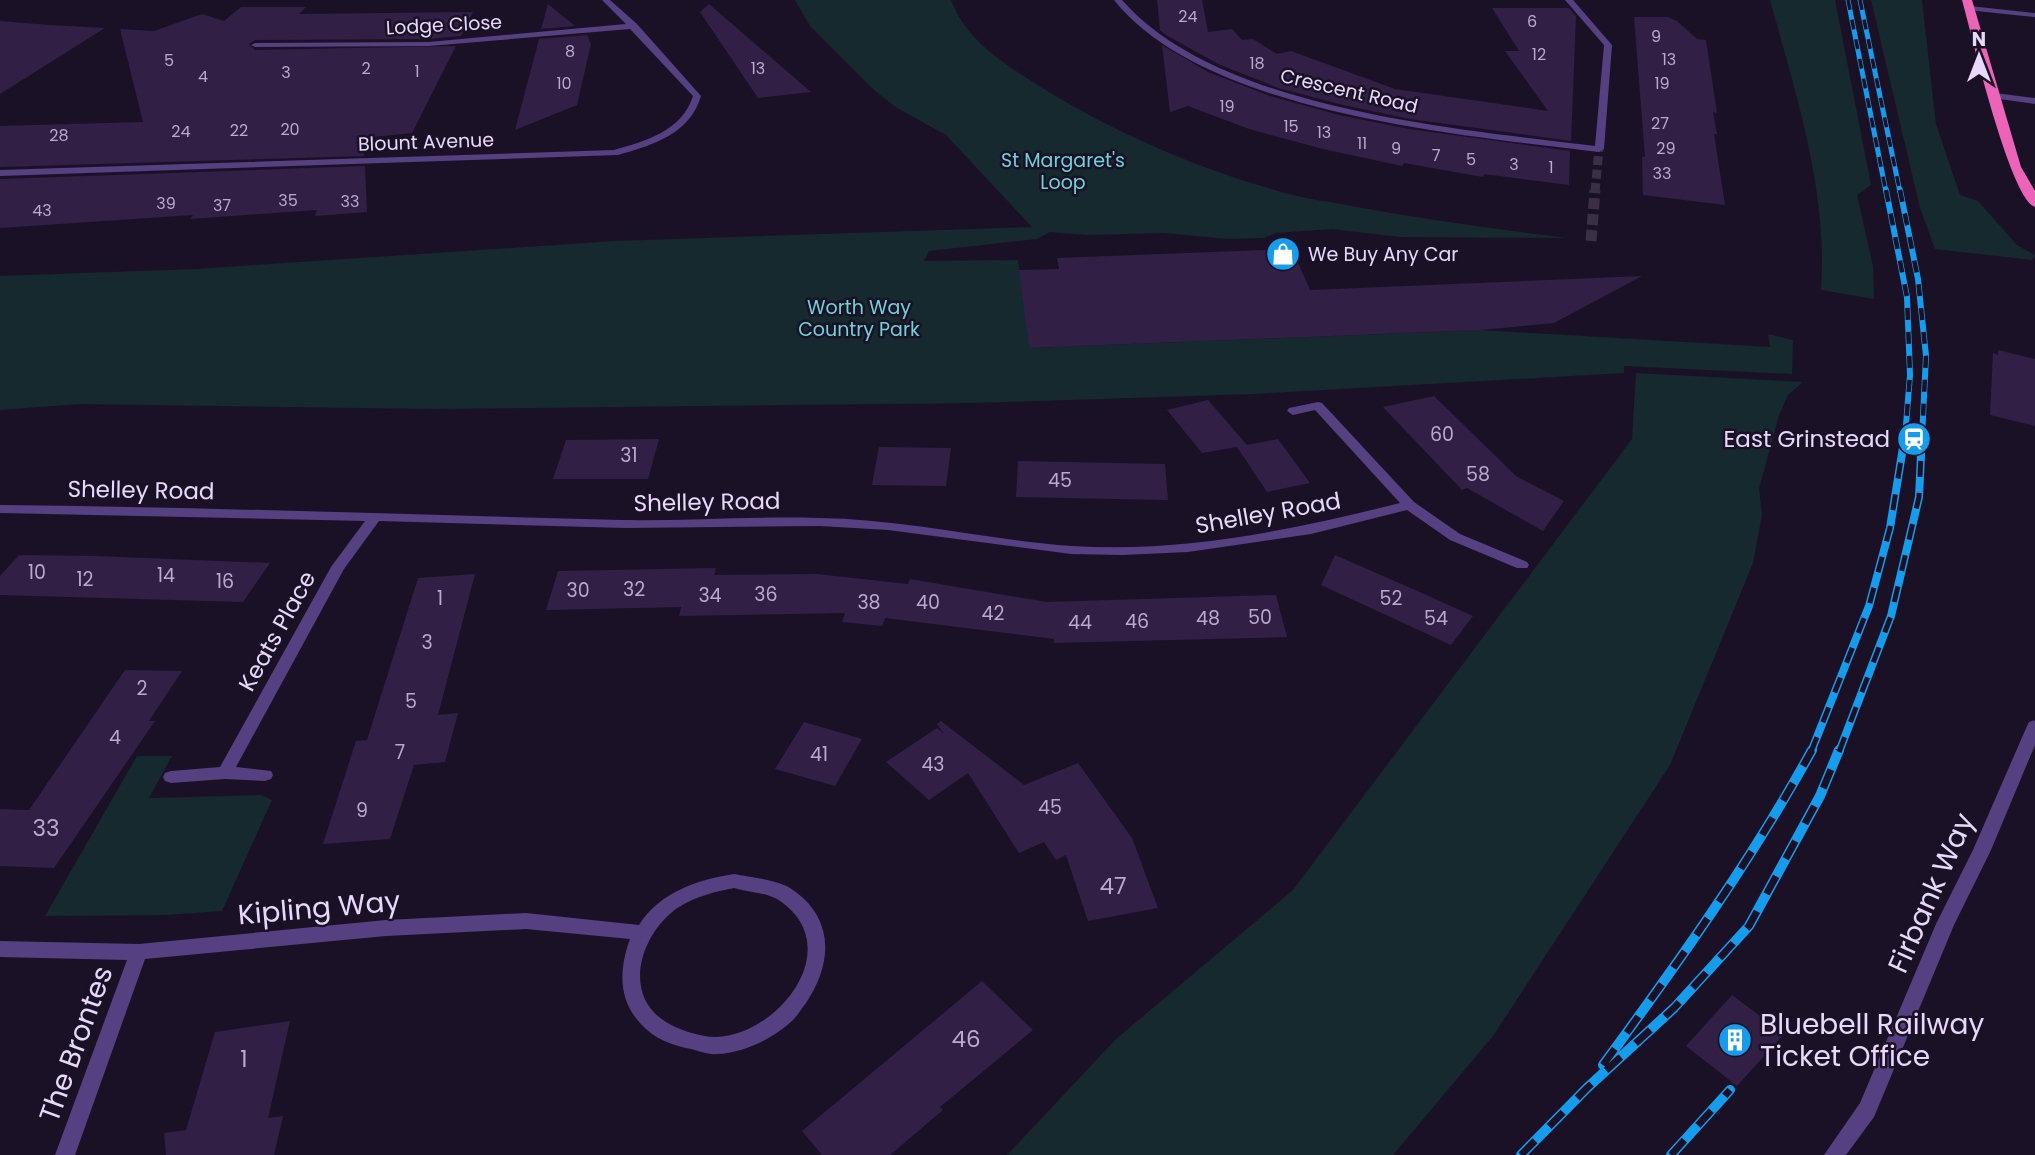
<svg xmlns="http://www.w3.org/2000/svg" width="2035" height="1155" viewBox="0 0 2035 1155" font-family="Poppins,sans-serif">
  <style>
    .green { fill: #15292f }
    .building { fill: #311f45 }
    .lines { fill: none; stroke-linecap: round; stroke-linejoin: round }
    .minor-tunnel-far1 { stroke: #3a2f46; stroke-width: 9; stroke-dasharray: 9 4.5; stroke-linecap: butt }
    .minor-tunnel { stroke: #3a2f46; stroke-width: 11; stroke-dasharray: 11 5; stroke-linecap: butt }
    .minor { fill: #554081; fill-rule: evenodd }
    .trunk { fill: #ec64b8; fill-rule: evenodd }
    .rail-far3-casing { stroke: #159cec; stroke-width: 5 }
    .rail-far2-casing { stroke: #159cec; stroke-width: 6 }
    .rail-far1-casing { stroke: #159cec; stroke-width: 8 }
    .rail-casing { stroke: #159cec; stroke-width: 10 }
    .rail-far3 { stroke: #1b1126; stroke-width: 3.5; stroke-dasharray: 10; stroke-linecap: butt }
    .rail-far2 { stroke: #1b1126; stroke-width: 4.5; stroke-dasharray: 12; stroke-linecap: butt }
    .rail-far1 { stroke: #1b1126; stroke-width: 5; stroke-dasharray: 16; stroke-linecap: butt }
    .rail { stroke: #1b1126; stroke-width: 7; stroke-dasharray: 20; stroke-linecap: butt }
    .labels { text-anchor: middle; dominant-baseline: central; stroke-width: 5; stroke-linejoin: round; paint-order: stroke }
    .far-number-label { font-size: 16px; fill: #baaace }
    .far-street-label { font-size: 19px; fill: #e7d9fc; stroke: #1b1126 }
    .far-park-label { font-size: 19px; fill: #6ad4d7; stroke: #1b1126 }
    .far-poi-label { font-size: 19px; fill: #e7d9fc; stroke: #1b1126; text-anchor: start }
    .number-label { font-size: 19px; fill: #baaace }
    .poi-label { font-size: 23px; fill: #e7d9fc; stroke: #1b1126; text-anchor: end }
    .street-label { font-size: 23px; fill: #e7d9fc; stroke: #1b1126 }
    .near-number-label { font-size: 23px; fill: #baaace }
    .near-street-label { font-size: 28px; fill: #e7d9fc; stroke: #1b1126 }
    .near-poi-label { font-size: 28px; fill: #e7d9fc; stroke: #1b1126; text-anchor: start }
  </style>
  <rect width="100%" height="100%" fill="#1b1126"/>
  <!-- green -->
  <path class="green" d="M 795,0 L 951,0 C 966,40 1002,62 1036,84 C 1114,133 1200,170 1289,194 C 1311,200 1334,202 1357,207 C 1427,220 1497,229 1567,238 L 1400,237 L 1332,229 L 1276,233 L 1264,238 L 1228,239 L 1164,233 L 1087,235 L 1050,232 L 1037,239 L 929,251 L 924,261 L 1018,260 L 1030,348 L 1480,330 L 1770,347 L 1768,334 L 1793,340 L 1792,374 L 1624,366 L 1624,373 L 1253,394 L 975,403 L 434,409 L 79,404 L 0,410 L 0,276 L 196,269 L 615,241 L 1032,227 L 946,135 L 897,108 L 874,90 L 810,26 Z
    M 1770,0 L 1835,0 L 1871,185 L 1857,195 L 1873,266 L 1874,299 L 1821,290 C 1828,190 1796,95 1770,0 Z
    M 1871,0 L 1922,0 L 1936,124 L 1960,195 L 1978,201 L 2017,245 L 2035,255 L 2032,260 L 1935,249 L 1920,208 Z
    M 1636,373 L 1803,382 L 1788,395 L 1779,415 L 1759,489 L 1762,515 L 1753,563 L 1670,765 L 1493,1036 L 1393,1155 L 1007,1155 L 1116,1039 L 1293,890 L 1632,439 Z
    M 137,756 L 172,756 L 149,798 L 261,795 L 272,800 L 222,911 L 167,915 L 45,916 Z"/>
  <!-- building -->
  <path class="building" d="M 1157,0 L 1202,0 L 1208,32 L 1232,29 L 1242,40 L 1253,39 L 1277,54 L 1291,51 L 1395,89 L 1548,111 L 1505,51 L 1519,51 L 1492,8 L 1569,8 L 1576,16 L 1571,141 L 1410,119 L 1343,105 L 1278,88 L 1218,64 L 1166,35 L 1160,30 Z
    M 548,4 L 575,26 L 541,29 Z
    M 709,4 L 811,92 L 758,98 L 700,12 Z
    M 241,7 L 306,7 L 299,14 L 473,12 L 461,36 L 429,39 L 255,40 L 249,44 L 255,50 L 456,46 L 412,133 L 363,138 L 364,156 L 0,167 L 0,126 L 143,122 L 120,29 L 154,31 L 202,14 L 224,21 Z
    M 1634,17 L 1668,17 L 1677,21 L 1697,39 L 1706,40 L 1717,113 L 1713,112 L 1717,134 L 1714,134 L 1725,205 L 1643,195 L 1642,157 L 1645,157 Z
    M 0,21 L 49,25 L 105,28 L 0,94 Z
    M 587,35 L 591,44 L 577,105 L 515,130 L 539,39 Z
    M 1162,45 L 1208,72 L 1270,96 L 1339,115 L 1409,129 L 1570,151 L 1569,185 L 1484,174 L 1483,177 L 1404,163 L 1402,166 L 1323,149 L 1249,129 L 1188,106 L 1170,112 Z
    M 365,166 L 367,212 L 315,216 L 317,210 L 190,219 L 193,215 L 0,228 L 0,179 Z
    M 1292,249 L 1310,290 L 1642,276 L 1554,323 L 1480,330 L 1029,348 L 1019,270 L 1059,269 L 1057,258 Z
    M 1998,350 L 2035,359 L 2035,426 L 1990,415 L 1993,353 L 1998,355 Z
    M 1434,396 L 1516,476 L 1564,501 L 1543,531 L 1467,488 L 1462,490 L 1383,407 Z
    M 1208,400 L 1247,445 L 1278,439 L 1310,483 L 1267,492 L 1237,447 L 1202,453 L 1167,410 Z
    M 659,439 L 648,479 L 553,479 L 566,440 Z
    M 879,447 L 951,448 L 946,486 L 872,485 Z
    M 1018,461 L 1165,464 L 1168,500 L 1016,497 Z
    M 19,555 L 96,556 L 270,563 L 243,602 L 0,595 L 0,576 Z
    M 1335,555 L 1422,593 L 1473,616 L 1451,645 L 1321,585 Z
    M 716,568 L 714,575 L 817,574 L 908,584 L 910,579 L 1047,602 L 1276,595 L 1287,637 L 1054,643 L 1054,639 L 885,618 L 882,626 L 842,622 L 845,613 L 679,616 L 681,607 L 546,610 L 558,571 Z
    M 475,574 L 438,715 L 458,713 L 445,762 L 414,765 L 390,839 L 323,844 L 356,741 L 367,740 L 418,578 Z
    M 125,670 L 182,671 L 149,721 L 155,721 L 54,868 L 0,866 L 0,809 L 29,810 Z
    M 941,721 L 1024,785 L 1078,763 L 1132,838 L 1158,908 L 1088,921 L 1066,855 L 1056,860 L 1044,842 L 1019,853 L 968,773 L 929,800 L 886,762 L 937,728 L 944,734 L 937,724 Z
    M 804,722 L 862,739 L 835,786 L 775,769 Z
    M 982,981 L 1033,1030 L 940,1107 L 943,1110 L 890,1155 L 822,1155 L 802,1131 Z
    M 1732,995 L 1784,1034 L 1737,1086 L 1686,1046 Z
    M 290,1021 L 268,1118 L 283,1116 L 274,1155 L 166,1155 L 164,1133 L 186,1130 L 215,1032 Z"/>
  <g class="lines">
    <!-- minor-tunnel-far1 -->
    <path class="minor-tunnel-far1" d="M 1595,192 L 1599,149"/>
    <!-- minor-tunnel -->
    <path class="minor-tunnel" d="M 1591,241 L 1595,190"/>
    <!-- minor -->
    <path class="minor" d="M 602,0 L 610,0 L 637,24 L 701,96 C 690,134 653,145 618,155 L 0,176 L 0,170 L 614,150 C 646,141 682,131 693,96 L 630,29 L 429,46 L 255,47 L 251,45 L 255,43 L 429,42 L 626,24 Z
      M 1114,0 L 1122,0 C 1218,110 1457,129 1595,146 L 1604,45 L 1565,0 L 1573,0 L 1612,45 L 1604,149 L 1599,152 C 1462,135 1205,114 1114,0 Z
      M 1970,6 L 2035,13 L 2035,17 L 1967,10 L 1967,6 Z
      M 1995,93 L 2035,98 L 2035,104 L 1992,98 L 1991,96 Z
      M 1318,402 L 1322,403 L 1414,502 L 1460,534 L 1527,562 L 1529,565 L 1527,568 L 1517,568 L 1450,540 L 1407,510 L 1311,534 L 1188,552 L 1123,555 L 1071,554 L 888,530 L 820,526 L 626,528 L 379,521 L 344,569 L 236,767 L 271,771 L 273,775 L 271,779 L 265,781 L 225,779 L 171,783 L 165,781 L 163,777 L 165,773 L 171,771 L 220,767 L 331,567 L 365,521 L 0,513 L 0,505 C 208,507 414,515 621,520 C 687,521 753,516 819,518 C 904,519 987,540 1072,546 C 1183,553 1293,530 1400,503 L 1315,410 L 1293,415 L 1287,411 L 1289,408 Z
      M 2035,720 L 2035,745 L 1991,850 L 1954,925 L 1874,1117 L 1846,1155 L 1824,1155 L 1860,1103 L 1936,924 L 1973,850 L 2027,726 L 2029,722 Z
      M 734,874 C 749,877 778,880 790,888 C 835,917 833,963 806,1003 C 802,1008 798,1015 793,1020 C 774,1038 744,1053 717,1054 C 709,1055 699,1051 691,1049 C 671,1045 654,1039 640,1023 C 618,999 619,969 630,939 L 526,929 L 386,936 L 145,959 L 75,1155 L 55,1155 L 127,960 L 0,957 L 0,941 L 139,944 L 386,920 L 526,913 L 639,925 C 660,892 697,880 734,874 ZM 734,888 C 748,892 769,893 780,901 C 847,947 779,1035 716,1037 C 700,1037 679,1030 666,1022 C 620,994 642,931 679,907 C 696,896 715,892 734,888 Z"/>
    <!-- trunk -->
    <path class="trunk" d="M 1962,0 L 1972,0 L 2021,167 L 2035,191 L 2035,207 C 2010,199 1971,32 1962,0 Z"/>
    <!-- rail-far3 casing -->
    <g class="rail-far3-casing">
      <path id="rail-far3" d="M 1848,0 L 1886,192
        M 1860,0 L 1900,192"/>
    </g>
    <!-- rail-far2 casing -->
    <g class="rail-far2-casing">
      <path id="rail-far2" d="M 1886,190 L 1907,297 L 1910,375 L 1905,437
        M 1900,190 L 1918,279 L 1926,356 L 1922,437"/>
    </g>
    <!-- rail-far1 casing -->
    <g class="rail-far1-casing">
      <path id="rail-far1" d="M 1811,752 L 1869,606 L 1890,528 L 1905,435
        M 1839,752 L 1891,616 L 1919,497 L 1922,435"/>
    </g>
    <!-- rail casing -->
    <g class="rail-casing">
      <path id="rail" d="M 1603,1065 C 1678,963 1751,861 1812,750
        M 1521,1155 L 1587,1088 L 1674,1008 L 1749,926 L 1820,796 L 1839,750
        M 1671,1155 L 1730,1090"/>
    </g>
    <!-- rail-far3 -->
    <use href="#rail-far3" class="rail-far3"/>
    <!-- rail-far2 -->
    <use href="#rail-far2" class="rail-far2"/>
    <!-- rail-far1 -->
    <use href="#rail-far1" class="rail-far1"/>
    <!-- rail -->
    <use href="#rail" class="rail"/>
  </g>
  <!-- icons -->
  <defs>
    <g id="shop-disc" transform="scale(1.75)"><circle r="9.5" fill="#159cec" stroke="#1b1126"/><path d="M-5-2.5h2.3a2.7 3.5 0 0 1 5.4 0H5L5.5 6h-11ZM-1.5-2.5h3a1.5 2.3 0 0 0-3 0Z" fill="#fff"/></g>
    <g id="station-disc" transform="scale(1.75)"><circle r="9.5" fill="#159cec" stroke="#1b1126"/><path d="M-3-6H3Q5-6 5-4V2Q5 4 3 4L4.5 6H3L1.5 4h-3L-3 6H-4.5L-3 4Q-5 4-5 2V-4Q-5-6-3-6ZM-3.5-4v3h7v-3ZM-3.5 1v1.5H-2V1ZM2 1v1.5H3.5V1Z" fill="#fff"/></g>
    <g id="building-disc" transform="scale(1.75)"><circle r="9.5" fill="#159cec" stroke="#1b1126"/><path d="M-4-6H4V6H1V3H-1V6H-4ZM-2.5-4.3h1.7v1.8h-1.7ZM.8-4.3h1.7v1.8H.8ZM-2.5-1h1.7V.8h-1.7ZM.8-1h1.7V.8H.8Z" fill="#fff"/></g>
  </defs>
  <g fill-rule="evenodd">
    <use href="#shop-disc" x="1283" y="254"/>
    <use href="#station-disc" x="1914" y="439"/>
    <use href="#building-disc" x="1735" y="1040"/>
  </g>
  <g class="labels">
    <!-- far-number labels -->
    <g class="far-number-label">
      <text x="1188" y="16">24</text>
      <text x="1532" y="21">6</text>
      <text x="1656" y="36">9</text>
      <text x="570" y="51">8</text>
      <text x="1539" y="54">12</text>
      <text x="1669" y="59">13</text>
      <text x="169" y="60">5</text>
      <text x="1257" y="63">18</text>
      <text x="366" y="68">2</text>
      <text x="758" y="68">13</text>
      <text x="417" y="71">1</text>
      <text x="286" y="72">3</text>
      <text x="203" y="76">4</text>
      <text x="564" y="83">10</text>
      <text x="1662" y="83">19</text>
      <text x="1227" y="106">19</text>
      <text x="1660" y="123">27</text>
      <text x="1291" y="126">15</text>
      <text x="290" y="129">20</text>
      <text x="239" y="130">22</text>
      <text x="181" y="131">24</text>
      <text x="1324" y="132">13</text>
      <text x="59" y="135">28</text>
      <text x="1362" y="143">11</text>
      <text x="1396" y="148">9</text>
      <text x="1666" y="148">29</text>
      <text x="1436" y="155">7</text>
      <text x="1471" y="159">5</text>
      <text x="1514" y="164">3</text>
      <text x="1551" y="167">1</text>
      <text x="1662" y="173">33</text>
      <text x="288" y="200">35</text>
      <text x="350" y="201">33</text>
      <text x="166" y="203">39</text>
      <text x="222" y="205">37</text>
      <text x="42" y="210">43</text>
    </g>
    <!-- far-street labels -->
    <g class="far-street-label">
      <text transform="translate(444 25) rotate(-3)">Lodge Close</text>
      <text transform="translate(1349 91) rotate(13)">Crescent Road</text>
      <text transform="translate(426 142) rotate(-2)">Blount Avenue</text>
    </g>
    <!-- far-park labels -->
    <g class="far-park-label">
      <text x="1063" y="160">St Margaret's<tspan x="1063" dy="22">Loop</tspan></text>
      <text x="859" y="307">Worth Way<tspan x="859" dy="22">Country Park</tspan></text>
    </g>
    <!-- far-poi labels -->
    <g class="far-poi-label">
      <text x="1308" y="254">We Buy Any Car</text>
    </g>
    <!-- number labels -->
    <g class="number-label">
      <text x="1442" y="434">60</text>
      <text x="629" y="455">31</text>
      <text x="1478" y="474">58</text>
      <text x="1060" y="480">45</text>
      <text x="37" y="572">10</text>
      <text x="166" y="575">14</text>
      <text x="85" y="579">12</text>
      <text x="225" y="581">16</text>
      <text x="634" y="589">32</text>
      <text x="578" y="590">30</text>
      <text x="766" y="594">36</text>
      <text x="710" y="595">34</text>
      <text x="440" y="598">1</text>
      <text x="1391" y="598">52</text>
      <text x="869" y="602">38</text>
      <text x="928" y="602">40</text>
      <text x="993" y="613">42</text>
      <text x="1260" y="617">50</text>
      <text x="1208" y="618">48</text>
      <text x="1436" y="618">54</text>
      <text x="1137" y="621">46</text>
      <text x="1080" y="622">44</text>
      <text x="427" y="642">3</text>
      <text x="142" y="688">2</text>
      <text x="411" y="701">5</text>
      <text x="115" y="737">4</text>
      <text x="400" y="752">7</text>
      <text x="819" y="754">41</text>
      <text x="933" y="764">43</text>
      <text x="1050" y="807">45</text>
      <text x="362" y="810">9</text>
    </g>
    <!-- poi labels -->
    <g class="poi-label">
      <text x="1890" y="439">East Grinstead</text>
    </g>
    <!-- street labels -->
    <g class="street-label">
      <text transform="translate(141 490) rotate(1)">Shelley Road</text>
      <text transform="translate(707 502) rotate(-1)">Shelley Road</text>
      <text transform="translate(1268 513) rotate(-10)">Shelley Road</text>
      <text transform="translate(277 631) rotate(-61)">Keats Place</text>
    </g>
    <!-- near-number labels -->
    <g class="near-number-label">
      <text x="46" y="828">33</text>
      <text x="1113" y="886">47</text>
      <text x="966" y="1039">46</text>
      <text x="244" y="1059">1</text>
    </g>
    <!-- near-street labels -->
    <g class="near-street-label">
      <text transform="translate(1931 893) rotate(-66)">Firbank Way</text>
      <text transform="translate(319 908) rotate(-5)">Kipling Way</text>
      <text transform="translate(76 1044) rotate(-70)">The Brontes</text>
    </g>
    <!-- near-poi labels -->
    <g class="near-poi-label">
      <text x="1760" y="1024">Bluebell Railway<tspan x="1760" dy="32">Ticket Office</tspan></text>
    </g>
  </g>
  <!-- north arrow -->
  <g transform="translate(1979 56)" stroke="#1b1126" stroke-width="5" paint-order="stroke">
  <path d="M0-5L12 26L0 18L-12 26Z" fill="#e7d9fc"/>
  <text y="-10" font-size="19" font-weight="bold" text-anchor="middle" fill="#e7d9fc">N</text>
  </g>
</svg>
